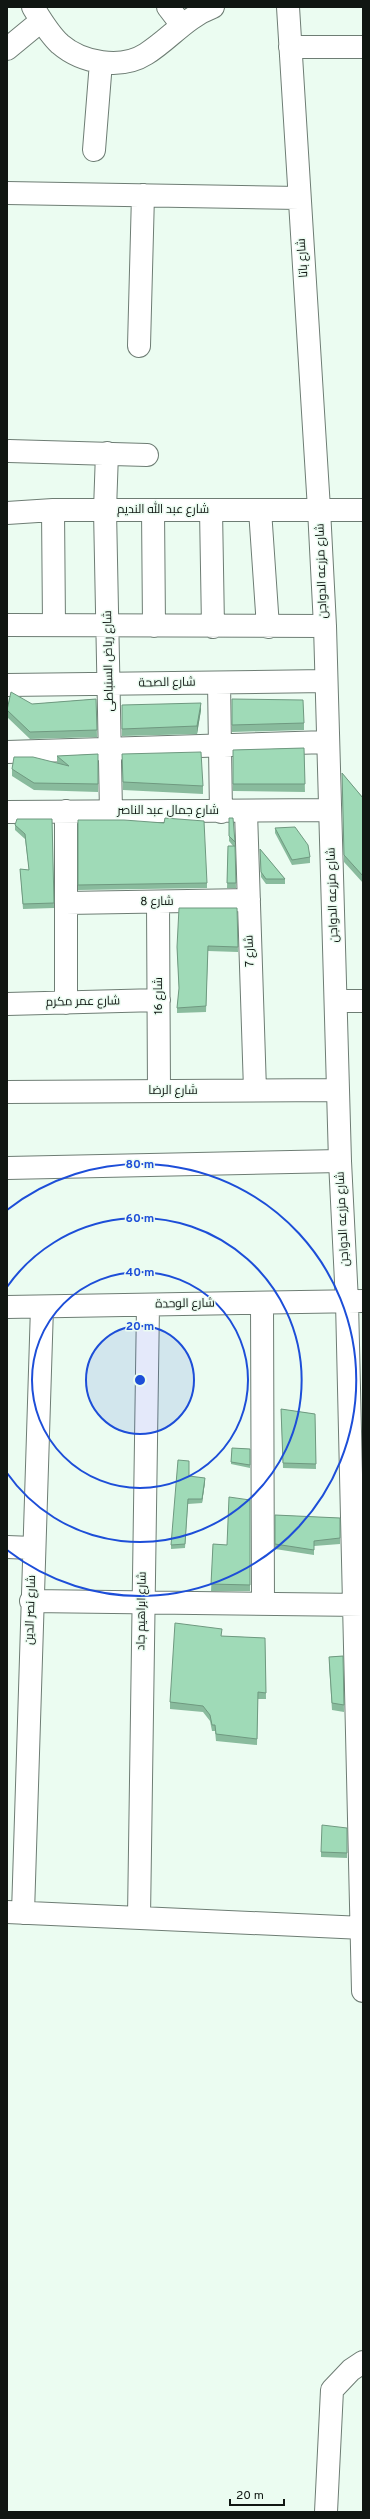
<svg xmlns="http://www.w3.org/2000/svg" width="370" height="2519" viewBox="0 0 370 2519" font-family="Overpass,Cairo,sans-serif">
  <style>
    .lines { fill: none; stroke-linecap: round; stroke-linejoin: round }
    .minor-casing { stroke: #6e7d74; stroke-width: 24 }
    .minor { stroke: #fff; stroke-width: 22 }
    .wall { fill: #89bb9d }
    .shaded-wall { fill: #6f9980 }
    .building { fill: #9fdab7; stroke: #6f9980 }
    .ring { fill: none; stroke: #1d4ed8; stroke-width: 2 }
    .labels { text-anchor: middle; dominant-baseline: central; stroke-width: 3; stroke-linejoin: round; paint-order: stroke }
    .street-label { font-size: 12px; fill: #101612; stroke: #ebfcf1 }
    .centre { fill: #1d4ed8; stroke: #ebfcf1; stroke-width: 2 }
    .ring-label { font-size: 12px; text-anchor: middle; font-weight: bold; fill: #1d4ed8; stroke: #ebfcf1; stroke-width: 3; stroke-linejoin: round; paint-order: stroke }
  </style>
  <rect width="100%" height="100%" fill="#ebfcf1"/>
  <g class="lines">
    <!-- minor casing -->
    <g class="minor-casing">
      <path id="minor" d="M 33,7 C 41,20 49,34 60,44 C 82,63 121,70 146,54 C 170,39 186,17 213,7
        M 168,7 L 181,24
        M 288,7 L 319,509 L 325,626 L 340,1161 L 347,1302 L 363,1991
        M 290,47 L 363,47
        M 7,49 L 41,21
        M 94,150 L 101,62
        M 7,193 L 299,198
        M 139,346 L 143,195
        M 9,451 L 147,455
        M 107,453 L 105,510 L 111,811
        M 53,510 L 54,625
        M 153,510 L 154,626
        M 211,510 L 213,627
        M 260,510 L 268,627
        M 7,513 L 53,510 L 363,510
        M 7,625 L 325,626
        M 219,683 L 221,812
        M 7,685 L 326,681
        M 7,752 L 328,742
        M 66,811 L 66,1003
        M 7,812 L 330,810
        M 246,812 L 255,1090
        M 158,902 L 159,1091
        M 66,903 L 249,900
        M 337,1001 L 363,1001
        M 7,1004 L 159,1000
        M 7,1092 L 338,1090
        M 7,1168 L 340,1161
        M 262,1303 L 263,1603
        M 7,1307 L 363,1301
        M 7,1547 L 33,1548
        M 31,1601 L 363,1605
        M 7,1912 L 363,1928
        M 23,1913 L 42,1307
        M 139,1917 L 148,1305
        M 326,2512 L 332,2390 L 351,2370 L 363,2362"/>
    </g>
    <!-- minor -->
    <use href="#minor" class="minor"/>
  </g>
  <!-- wall -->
  <path class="wall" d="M 96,699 L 97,737 L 30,739 L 7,717 L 7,708 L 32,704 Z
    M 232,699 L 304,723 L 304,730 L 232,732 Z
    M 122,705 L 201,710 L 197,734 L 122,736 Z
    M 304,748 L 305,792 L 233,791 L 233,750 Z
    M 98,754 L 98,792 L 34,790 L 12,776 L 12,769 L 57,763 L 57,756 Z
    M 122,754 L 203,786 L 203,794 L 123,790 Z
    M 342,773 L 363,798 L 363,883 L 344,862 Z
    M 229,818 L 235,842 L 236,888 L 227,888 L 228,846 L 233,846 L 229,841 Z
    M 52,819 L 54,908 L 23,909 L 20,869 L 29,870 L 25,839 L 15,830 L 15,825 Z
    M 78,820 L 207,883 L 207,888 L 78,890 Z
    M 275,828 L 310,857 L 310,863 L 292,865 L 275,833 Z
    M 260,849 L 285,879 L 285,884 L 266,884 L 261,877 Z
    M 237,908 L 238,952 L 208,951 L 206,1012 L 177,1013 L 177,1008 L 179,990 L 177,947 Z
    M 281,1409 L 315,1414 L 316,1469 L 283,1468 Z
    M 232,1448 L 250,1449 L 250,1468 L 231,1464 Z
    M 189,1476 L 205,1482 L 202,1503 L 188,1504 L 185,1548 L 171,1549 L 171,1545 Z
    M 250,1500 L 250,1591 L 211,1591 L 213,1544 L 227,1545 Z
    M 275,1515 L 340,1518 L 340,1544 L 314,1546 L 314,1555 L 275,1549 Z
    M 222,1636 L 265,1638 L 266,1699 L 258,1699 L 257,1745 L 216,1741 L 215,1731 L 212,1731 L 210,1721 L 203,1712 L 170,1709 L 170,1702 Z
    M 343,1656 L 344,1712 L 332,1710 L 329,1664 L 329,1657 Z
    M 347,1828 L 347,1858 L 321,1857 L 321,1852 Z"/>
  <!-- shaded-wall -->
  <path class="shaded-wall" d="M 201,703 L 201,710 L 197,734 L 197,726 Z
    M 205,1478 L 205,1482 L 202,1503 L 202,1499 Z"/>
  <!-- building -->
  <path class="building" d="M 11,692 L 32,704 L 96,699 L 97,730 L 30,732 L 7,710 Z
    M 232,699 L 303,700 L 304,723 L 232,725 Z
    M 201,703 L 197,726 L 122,729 L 122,705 Z
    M 304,748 L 305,784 L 233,784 L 233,750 Z
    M 201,752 L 203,786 L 123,782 L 122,754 Z
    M 98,754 L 98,784 L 34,783 L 12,769 L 14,757 L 33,757 L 69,766 L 57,756 Z
    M 342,773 L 363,798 L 363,876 L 344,855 Z
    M 165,818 L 204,821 L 207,883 L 78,885 L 78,820 L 124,820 L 164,823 Z
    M 229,818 L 233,818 L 235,842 L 229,836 Z
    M 17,819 L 52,819 L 54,903 L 23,904 L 20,869 L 29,870 L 25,834 L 15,825 Z
    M 295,827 L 308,845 L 310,857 L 292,860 L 275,828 Z
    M 228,846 L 235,846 L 236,883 L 227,883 Z
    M 260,849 L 285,879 L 266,879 L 261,872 Z
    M 179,908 L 237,908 L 238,947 L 208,946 L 206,1006 L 177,1008 L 179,988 L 177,947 Z
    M 281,1409 L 315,1414 L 316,1464 L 283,1463 Z
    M 232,1448 L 250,1449 L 250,1465 L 231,1462 Z
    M 178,1460 L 189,1461 L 189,1476 L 205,1478 L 202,1499 L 188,1499 L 185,1544 L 171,1545 Z
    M 229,1497 L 250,1500 L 250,1585 L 211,1584 L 213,1544 L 227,1545 Z
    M 275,1515 L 340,1518 L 340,1538 L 314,1541 L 314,1550 L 275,1544 Z
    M 175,1623 L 222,1629 L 221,1636 L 265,1638 L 266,1693 L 258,1692 L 257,1739 L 216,1734 L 215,1725 L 212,1725 L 210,1715 L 203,1706 L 170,1702 Z
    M 343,1656 L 344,1705 L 332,1703 L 329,1657 Z
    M 322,1825 L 347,1828 L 347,1853 L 321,1852 Z"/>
  <!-- distance rings -->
  <circle cx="140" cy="1380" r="54" fill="#1d4ed8" fill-opacity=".12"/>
  <g class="ring">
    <circle cx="140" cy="1380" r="54"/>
    <circle cx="140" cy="1380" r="108"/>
    <path d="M7 1287A162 162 0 1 1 7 1473"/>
    <path d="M7 1210A216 216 0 1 1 7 1550"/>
  </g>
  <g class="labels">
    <!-- street labels -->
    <g class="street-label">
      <text transform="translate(303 258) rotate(-94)">شارع باتا</text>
      <text x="163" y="510">شارع عبد الله النديم</text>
      <text transform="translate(322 571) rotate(-92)">شارع مزرعه الدواجن</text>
      <text transform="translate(109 661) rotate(-91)">شارع رياض السنباطى</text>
      <text transform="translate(167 683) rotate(-1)">شارع الصحة</text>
      <text x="168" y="811">شارع جمال عبد الناصر</text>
      <text transform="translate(333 895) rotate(-92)">شارع مزرعه الدواجن</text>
      <text transform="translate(157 902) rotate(-1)">شارع 8</text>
      <text transform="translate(250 951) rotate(-92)">شارع 7</text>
      <text transform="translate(159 996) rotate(-90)">شارع 16</text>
      <text transform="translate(83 1002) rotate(-1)">شارع عمر مكرم</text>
      <text x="173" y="1091">شارع الرضا</text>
      <text transform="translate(343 1219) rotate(-93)">شارع مزرعه الدواجن</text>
      <text transform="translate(185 1304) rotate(-1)">شارع الوحدة</text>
      <text transform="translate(31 1610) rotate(-88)">شارع نصر الدين</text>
      <text transform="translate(142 1611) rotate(-89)">شارع ابراهيم جاد</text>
    </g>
  </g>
  <circle cx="140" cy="1380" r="6" class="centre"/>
  <g class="ring-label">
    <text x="140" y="1168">80 m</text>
    <text x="140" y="1222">60 m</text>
    <text x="140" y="1276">40 m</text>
    <text x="140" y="1330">20 m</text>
  </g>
  <!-- border -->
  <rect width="370" height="2519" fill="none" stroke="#101612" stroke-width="16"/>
  <!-- scale -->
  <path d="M230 2499v6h54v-6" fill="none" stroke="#101612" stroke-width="2"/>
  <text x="236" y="2499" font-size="12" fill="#101612" stroke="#ebfcf1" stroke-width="3" paint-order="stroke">20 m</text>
</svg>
